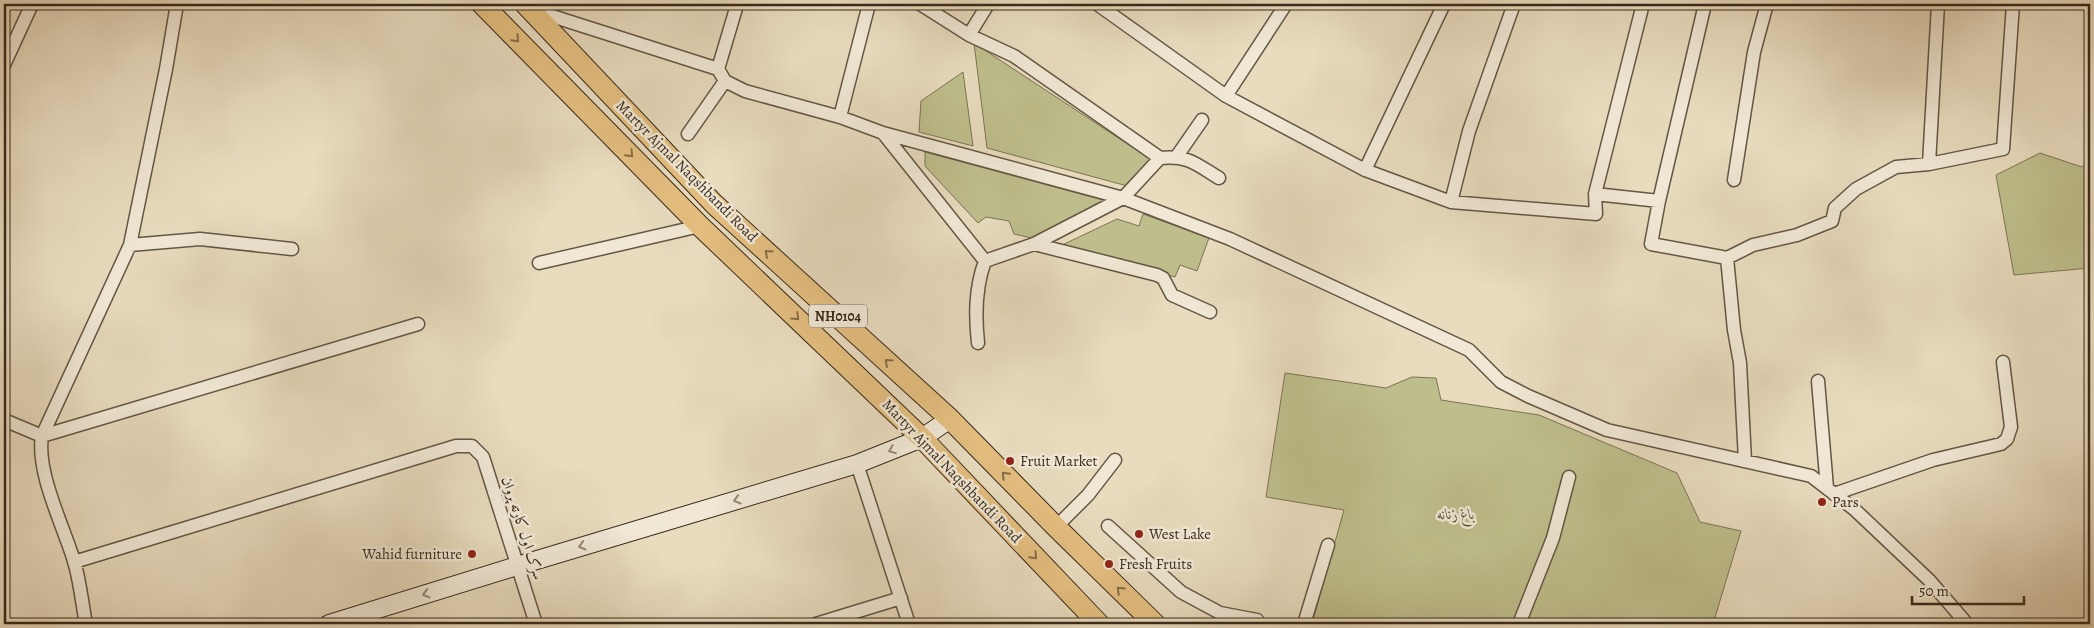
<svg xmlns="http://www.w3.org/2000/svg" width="2094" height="628" viewBox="0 0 2094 628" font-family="Alegreya,Amiri,serif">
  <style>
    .green { fill: #bebe8c; stroke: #7b7454 }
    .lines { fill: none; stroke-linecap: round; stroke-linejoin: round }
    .minor-casing { stroke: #645644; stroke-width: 15 }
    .secondary-casing { stroke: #382a1b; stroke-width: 20 }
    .trunk-casing { stroke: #382a1b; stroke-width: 22 }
    .minor { stroke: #f0e8d5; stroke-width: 12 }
    .secondary { stroke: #f0e8d5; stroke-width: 18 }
    .trunk { stroke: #e4be7f; stroke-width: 20 }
    .oneway { stroke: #856d48 }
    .oneway2 { stroke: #948978 }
    .poi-dot { fill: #8f2418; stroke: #f0e8d5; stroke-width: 2 }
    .labels { text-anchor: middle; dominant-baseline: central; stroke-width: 5; stroke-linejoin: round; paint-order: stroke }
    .shield { fill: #f0e8d5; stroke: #6f6353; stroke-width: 1 }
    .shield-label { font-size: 14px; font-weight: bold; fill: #382a1b }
    .street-label { font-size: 15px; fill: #382a1b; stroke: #f0e8d5 }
    .poi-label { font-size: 15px; fill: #382a1b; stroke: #f0e8d5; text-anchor: start }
    .park-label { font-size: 15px; font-style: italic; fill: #5a4f37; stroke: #f0e8d5 }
  </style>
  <rect width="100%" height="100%" fill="#e8dbbe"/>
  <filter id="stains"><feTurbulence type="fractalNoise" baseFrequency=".004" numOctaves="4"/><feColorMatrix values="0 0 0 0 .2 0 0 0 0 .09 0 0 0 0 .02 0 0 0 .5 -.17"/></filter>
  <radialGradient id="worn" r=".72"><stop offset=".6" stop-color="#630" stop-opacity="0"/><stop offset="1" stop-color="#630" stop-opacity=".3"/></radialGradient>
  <!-- green -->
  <path class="green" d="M 974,43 L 1155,162 L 1131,187 L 987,148 Z
    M 963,72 L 973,146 L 919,132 L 921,101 Z
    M 925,152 L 1114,203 L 1036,239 L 1014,234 L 1009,221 L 986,217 L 978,223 L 925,166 Z
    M 2040,153 L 2082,167 L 2090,160 L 2090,268 L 2014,275 L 1996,175 Z
    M 1143,214 L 1209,238 L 1197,271 L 1180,265 L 1175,277 L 1060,246 L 1117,219 L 1139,226 Z
    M 1285,373 L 1386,388 L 1412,377 L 1436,378 L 1441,400 L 1539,415 L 1677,473 L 1700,522 L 1741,531 L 1713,624 L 1312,624 L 1344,510 L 1266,497 Z"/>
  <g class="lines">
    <!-- minor casing -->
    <g class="minor-casing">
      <path id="minor" d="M 920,4 L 969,35 L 1014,56 L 1160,158 C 1188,155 1196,164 1219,178
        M 1097,4 L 1226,96 L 1365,170 L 1451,202 L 1596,214 L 1595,194 L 1659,201 L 1651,244 L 1727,258 L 1753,245 L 1797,235 L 1832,221 L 1835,208 L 1856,189 L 1896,167 L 1929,164 L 2003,149 L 2013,4
        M 533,10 L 718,69 L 725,81 L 745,91 L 840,117 L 883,133 L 1123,198 L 1230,239 L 1469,350 L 1501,382 L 1528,396 L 1607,430 L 1811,476 L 1854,509 L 1929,580 L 1967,624
        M 969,35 L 988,4
        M 4,65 L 32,4
        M 718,69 L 737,5
        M 1226,96 L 1286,4
        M 840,117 L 869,4
        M 883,133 L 985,261
        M 688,134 L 725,81
        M 1177,156 L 1202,120
        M 1929,164 L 1938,4
        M 1365,170 L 1444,4
        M 1734,180 L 1754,52 L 1767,4
        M 1595,194 L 1643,4
        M 1659,201 L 1705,4
        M 1451,202 L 1469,131 L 1514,4
        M 1034,244 L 1157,275 L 1163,278 L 1172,295 L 1210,312
        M 130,245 L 200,239 L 292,249
        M 1727,258 L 1734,330 L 1740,363 L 1745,461
        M 985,261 L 1034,244 L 1123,198 L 1160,158
        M 539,263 L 700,226
        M 978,343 C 975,315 975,288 985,261
        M 1818,381 L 1827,488
        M 4,420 L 42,436 L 418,324
        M 857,464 L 909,624
        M 1834,494 L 1933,460 L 2001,444 L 2007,439 L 2011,427 L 2003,362
        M 1108,526 L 1181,592 L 1220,613 L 1257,620 L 1257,624
        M 1056,527 L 1088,495 L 1115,460
        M 74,562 L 456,446 L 472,446 L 483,457 L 536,624
        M 86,624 C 82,603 80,581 74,561 C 63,525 36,472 42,436 L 130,245 L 166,69 L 177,4
        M 816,624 L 901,598
        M 1304,624 L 1328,545
        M 1519,624 L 1553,538 L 1569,477"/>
    </g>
    <!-- secondary casing -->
    <g class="secondary-casing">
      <path id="secondary" d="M 329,624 L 517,566 L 857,464 L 922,438 L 950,419"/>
    </g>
    <!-- trunk casing -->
    <g class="trunk-casing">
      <path id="trunk" d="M 482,4 L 700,226 L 922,438 L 1099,624
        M 525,4 L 714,204 L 950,419 L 1056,527 L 1155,624"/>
    </g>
    <!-- minor -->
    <use href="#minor" class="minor"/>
    <!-- secondary -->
    <use href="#secondary" class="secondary"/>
    <!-- trunk -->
    <use href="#trunk" class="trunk"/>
  </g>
  <!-- one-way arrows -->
  <defs><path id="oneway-chevron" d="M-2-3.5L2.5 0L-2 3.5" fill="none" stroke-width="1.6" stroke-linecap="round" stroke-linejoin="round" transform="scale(1.25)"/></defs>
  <g class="oneway">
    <use href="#oneway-chevron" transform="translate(516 39) rotate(46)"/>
    <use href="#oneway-chevron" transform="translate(630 154) rotate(46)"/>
    <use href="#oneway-chevron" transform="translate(768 253) rotate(-138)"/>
    <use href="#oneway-chevron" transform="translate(796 317) rotate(44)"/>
    <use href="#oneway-chevron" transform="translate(888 362) rotate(-138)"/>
    <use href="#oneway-chevron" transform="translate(1005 475) rotate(-134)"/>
    <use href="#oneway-chevron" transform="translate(1034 556) rotate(46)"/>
    <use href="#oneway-chevron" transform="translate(1120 590) rotate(-136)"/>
  </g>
  <g class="oneway2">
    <use href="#oneway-chevron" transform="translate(892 450) rotate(158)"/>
    <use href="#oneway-chevron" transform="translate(737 500) rotate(163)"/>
    <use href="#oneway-chevron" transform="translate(582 546) rotate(163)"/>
    <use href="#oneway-chevron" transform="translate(426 594) rotate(163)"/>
  </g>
  <!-- markers -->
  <g class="poi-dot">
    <circle cx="1010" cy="461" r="5"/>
    <circle cx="1822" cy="502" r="5"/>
    <circle cx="1139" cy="534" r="5"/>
    <circle cx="472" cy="554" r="5"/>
    <circle cx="1109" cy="564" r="5"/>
  </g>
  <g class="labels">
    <!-- shield labels -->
    <rect class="shield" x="809" y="304.5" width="58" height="23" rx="4"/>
    <g class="shield-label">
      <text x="838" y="316">NH0104</text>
    </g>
    <!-- street labels -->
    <g class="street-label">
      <text transform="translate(687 171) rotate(45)">Martyr Ajmal Naqshbandi Road</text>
      <text transform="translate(952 471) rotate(46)">Martyr Ajmal Naqshbandi Road</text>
      <text transform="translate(523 528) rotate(72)">سرک اول کارته پروان</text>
    </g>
    <!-- poi labels -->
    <g class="poi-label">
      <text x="1020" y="461">Fruit Market</text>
      <text x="1832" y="502">Pars</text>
      <text x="1149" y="534">West Lake</text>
      <text x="462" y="554" text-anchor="end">Wahid furniture</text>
      <text x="1119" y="564">Fresh Fruits</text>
    </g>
    <!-- park labels -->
    <g class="park-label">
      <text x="1456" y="514">باغ زنانه</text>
    </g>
  </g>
  <!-- margin -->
  <rect width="2094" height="628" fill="none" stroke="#e8dbbe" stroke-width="20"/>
  <rect x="5" y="5" width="2084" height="618" fill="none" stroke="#382a1b" stroke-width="2.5"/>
  <rect x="10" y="10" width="2074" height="608" fill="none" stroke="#382a1b"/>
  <!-- scale -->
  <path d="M1912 596v8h112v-8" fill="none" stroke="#382a1b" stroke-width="2.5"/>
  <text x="1919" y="596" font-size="15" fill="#382a1b" stroke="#f0e8d5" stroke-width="4" paint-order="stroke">50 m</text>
  <rect width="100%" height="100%" filter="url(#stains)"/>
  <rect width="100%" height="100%" fill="url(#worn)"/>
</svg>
